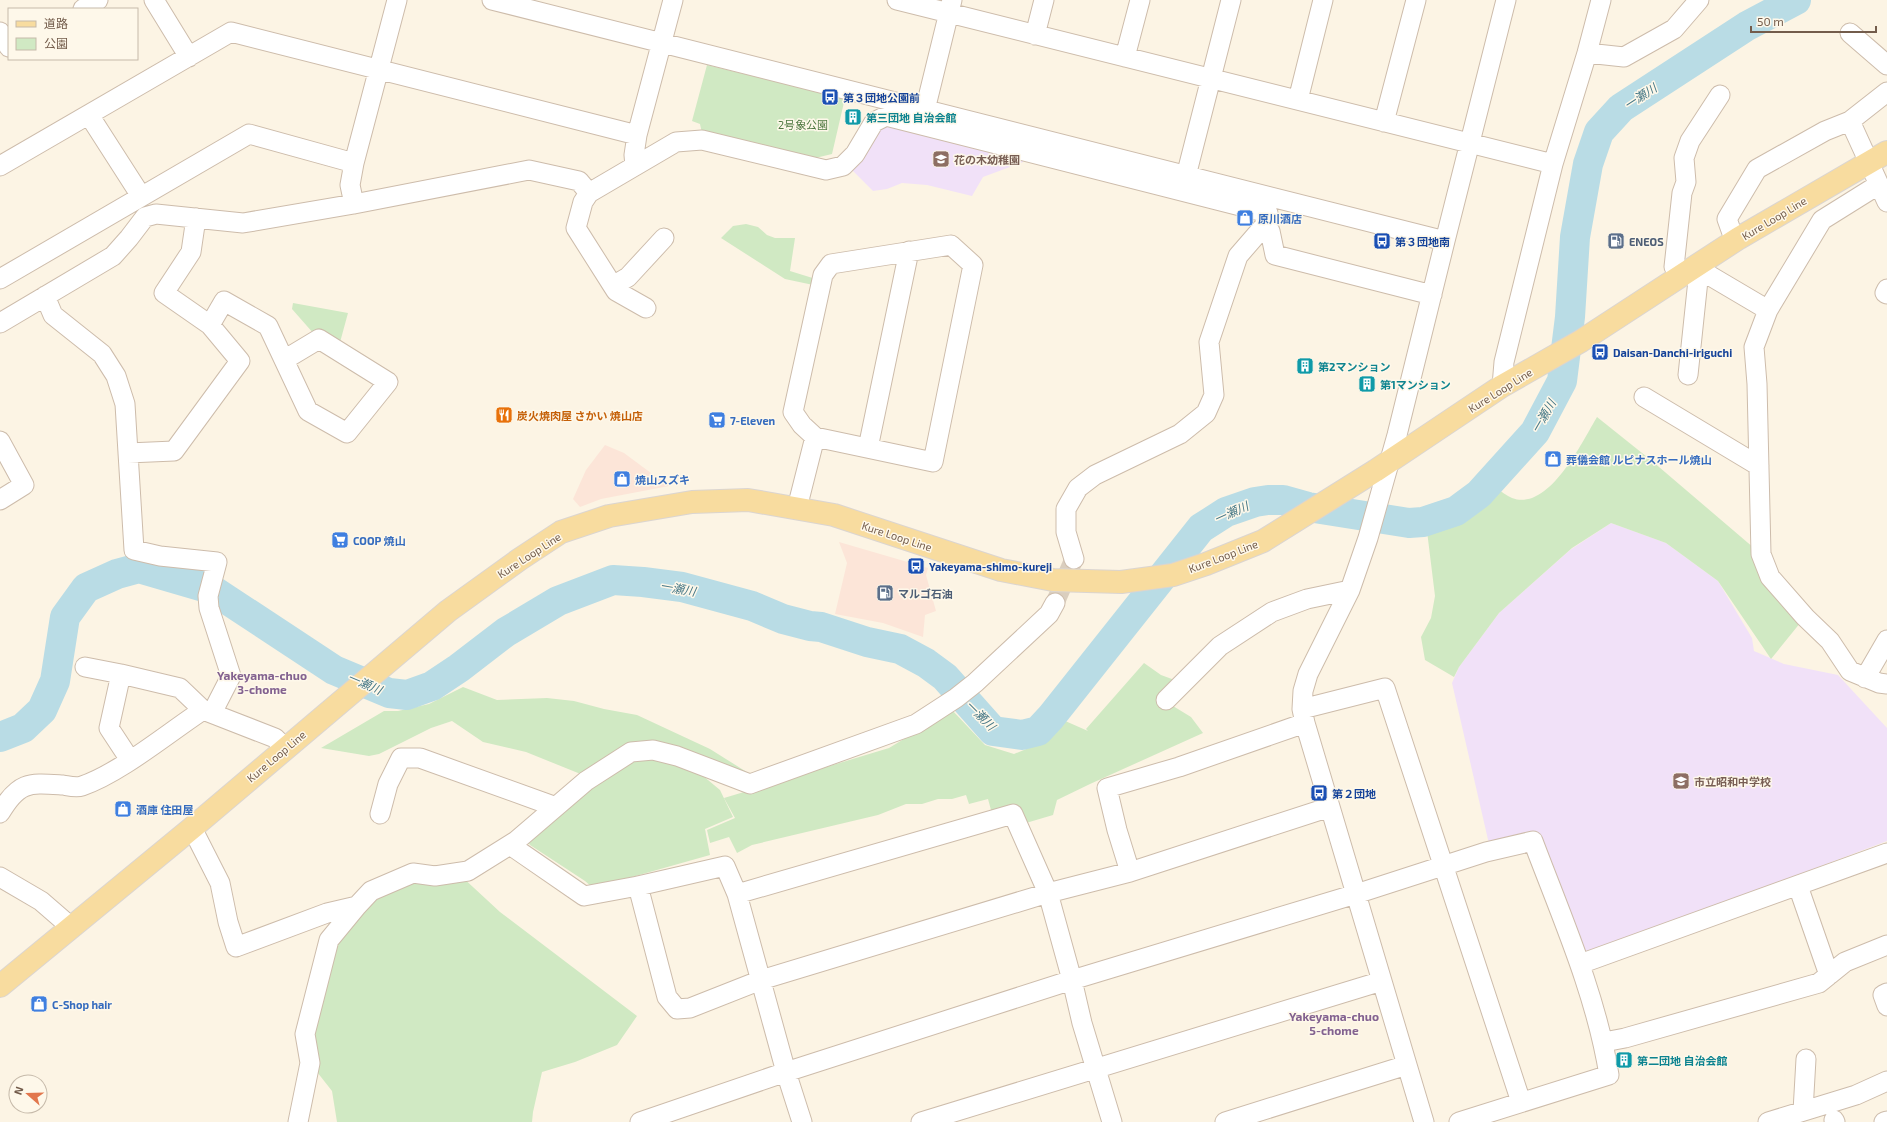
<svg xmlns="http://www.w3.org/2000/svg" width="1887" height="1122" viewBox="0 0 1887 1122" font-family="'Exo 2','Noto Sans JP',sans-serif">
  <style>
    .commercial { fill: #fce5d8 }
    .education { fill: #f1e1f8 }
    .green { fill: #d0e9c3 }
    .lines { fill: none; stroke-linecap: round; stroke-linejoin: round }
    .river { stroke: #b9dce5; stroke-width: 30 }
    .minor-tunnel { stroke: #dacebe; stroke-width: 19; stroke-dasharray: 19 10; stroke-linecap: butt }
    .minor-casing { stroke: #cdbcab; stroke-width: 21 }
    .major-casing { stroke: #dbd5d0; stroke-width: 24 }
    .minor { stroke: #fff; stroke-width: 19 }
    .major { stroke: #f8dc9f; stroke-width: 22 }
    .labels { text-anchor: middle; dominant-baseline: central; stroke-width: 3; stroke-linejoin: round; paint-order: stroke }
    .transit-label { font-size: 11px; font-weight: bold; fill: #164399; stroke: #fef8ea; text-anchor: start }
    .culture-label { font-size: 11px; font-weight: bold; fill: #0d838f; stroke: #fef8ea; text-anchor: start }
    .park-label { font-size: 11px; fill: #4f7942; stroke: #fef8ea }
    .education-label { font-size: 11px; font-weight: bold; fill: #785e54; stroke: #fef8ea; text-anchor: start }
    .shop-label { font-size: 11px; font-weight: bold; fill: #366cbe; stroke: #fef8ea; text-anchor: start }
    .street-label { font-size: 11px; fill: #735c4b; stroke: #fef8ea }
    .service-label { font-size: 11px; font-weight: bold; fill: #4e5e75; stroke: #fef8ea; text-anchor: start }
    .food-label { font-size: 11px; font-weight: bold; fill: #c56008; stroke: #fef8ea; text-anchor: start }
    .water-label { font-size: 12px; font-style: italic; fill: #457786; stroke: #fef8ea }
    .neighbourhood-label { font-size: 12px; font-weight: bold; fill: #836290; stroke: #fef8ea }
  </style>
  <rect width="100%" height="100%" fill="#fcf4e4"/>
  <!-- commercial -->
  <path class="commercial" d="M 605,445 L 624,453 L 655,476 L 669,483 L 669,486 L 601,499 L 580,507 L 573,499 L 586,470 Z
    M 839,542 L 928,568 L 926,575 L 936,611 L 925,615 L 923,637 L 883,623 L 835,614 L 847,563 Z"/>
  <!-- education -->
  <path class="education" d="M 879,124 L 1024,156 L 1023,162 L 983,177 L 972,196 L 927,185 L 902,183 L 887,189 L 873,191 L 852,170 Z
    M 1611,523 L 1666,543 L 1718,581 L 1752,638 L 1754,651 L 1784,664 L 1838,675 L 1887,728 L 1887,841 L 1747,894 L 1578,954 L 1536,834 L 1489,844 L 1452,683 L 1459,667 L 1499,613 L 1570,550 Z"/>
  <!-- green -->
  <path class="green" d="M 707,65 L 845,98 L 832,154 L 807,160 L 702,133 L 700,124 L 692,121 Z
    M 746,224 L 758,227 L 767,235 L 775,238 L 795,238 L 790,271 L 819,280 L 818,286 L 785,279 L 721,238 L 733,226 Z
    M 293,303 L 348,313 L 339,346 L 314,334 L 292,309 Z
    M 1597,417 L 1652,461 L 1761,554 L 1805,617 L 1771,659 L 1718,581 L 1666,543 L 1611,523 L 1572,548 L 1499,613 L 1459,667 L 1454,677 L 1425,660 L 1421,637 L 1431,618 L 1435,596 L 1427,531 C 1454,524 1478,510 1496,488 C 1501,491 1507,496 1512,498 C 1549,512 1582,442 1597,417 Z
    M 1144,663 L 1161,675 L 1180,682 L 1173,706 L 1191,717 L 1203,733 L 1090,784 L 1057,800 L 1053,815 L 1026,823 L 991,810 L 988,799 L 969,804 L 966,795 L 952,799 L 938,799 L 922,804 L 906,804 L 878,815 L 752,845 L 737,853 L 729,837 L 710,843 L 707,830 L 735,818 L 724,798 L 889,748 L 952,710 L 985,745 L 1014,754 L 1041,743 L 1063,720 L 1088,731 L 1086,729 Z
    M 463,687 L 497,700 L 547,698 L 574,701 L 604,709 L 637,715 L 710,749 L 753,776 L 702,775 L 720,790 L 733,817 L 705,829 L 710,855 L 593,888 L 585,881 L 530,845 L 527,840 L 583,775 L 526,752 L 483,742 L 452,721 L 431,728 L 379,754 L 369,756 L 321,748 L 384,711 L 398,711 L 429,704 Z
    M 460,875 L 500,912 L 637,1016 L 617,1045 L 575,1062 L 542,1072 L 533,1112 L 532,1122 L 337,1122 L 332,1091 L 310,1063 L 313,1005 L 329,940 L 397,880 Z"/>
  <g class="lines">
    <!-- river -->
    <path class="river" d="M 0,737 L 23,728 L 42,710 L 55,681 L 65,617 L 86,588 L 117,574 L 139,568 L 211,589 L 334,670 L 389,693 L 407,695 L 432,686 L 459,668 L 506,632 L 558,601 L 613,580 L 643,582 L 682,587 L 752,606 L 783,619 L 810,626 L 821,627 L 867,642 L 900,649 L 926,663 L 945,677 L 993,731 L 1022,735 L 1038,731 L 1051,717 L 1201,528 L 1226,512 L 1255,502 L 1268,500 L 1283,500 L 1308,507 L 1409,523 L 1423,522 L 1456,511 L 1479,494 L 1535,432 L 1562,381 L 1570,317 L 1575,237 L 1588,164 L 1599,132 L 1621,108 L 1747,26 L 1796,0"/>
    <!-- minor-tunnel -->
    <path class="minor-tunnel" d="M 1055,603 L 1074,559"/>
    <!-- minor casing -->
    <g class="minor-casing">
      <path id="minor" d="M 154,0 L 189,57
        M 492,0 L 1445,241 L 1397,435 L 1368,538 L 1350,590 L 1308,674 L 1303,691 L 1302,709 L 1305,723 L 1424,1122
        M 897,0 L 1553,164
        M 83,9 L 98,0
        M 0,32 L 9,47
        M 1850,33 L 1887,65
        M 1035,35 L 1044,0
        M 1587,53 L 1624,57 L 1674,29 L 1699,0
        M 1125,57 L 1140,0
        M 1298,100 L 1323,0
        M 925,110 L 952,0
        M 89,115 L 141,196
        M 1850,121 L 1887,202
        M 1384,122 L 1416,0
        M 0,166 L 231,32 L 637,135
        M 635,166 L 634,155 L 637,135 L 673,0
        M 1186,176 L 1231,0
        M 1878,185 L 1822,220 L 1768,310 L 1754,347 L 1757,384 L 1761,554 L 1770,577 L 1805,617 L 1830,641 L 1850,671 L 1879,683 L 1887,684
        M 354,204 L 350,185 L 354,163 L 397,0
        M 1264,226 L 1270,231 L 1275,255 L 1432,295
        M 1739,238 L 1732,233 L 1727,219 L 1757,169 L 1825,131 L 1850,121 L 1887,92
        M 1445,241 L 1506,0
        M 1674,267 L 1682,193 L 1686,182 L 1684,158 L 1690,141 L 1720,95
        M 1697,267 L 1707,274 L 1768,310
        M 0,279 L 249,134 L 354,163
        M 613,286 L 628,277 L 664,238
        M 1887,289 L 1885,293 L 1887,294
        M 45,296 L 53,315 L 102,354 L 116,376 L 125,404 L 134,550 L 160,556 L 217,562 L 208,596 L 209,608 L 231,676 L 212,713
        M 646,308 L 616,291 L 576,228 L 583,202 L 589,193 L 676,142 L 702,140 L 826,170 L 843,166 L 855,154 L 874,122 L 886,116 L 1268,213 L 1264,226 L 1238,256 L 1209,342 L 1214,395 L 1206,413 L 1180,434 L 1095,475 L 1078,488 L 1066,509 L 1066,532 L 1074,559
        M 0,323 L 113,256 L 129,238 L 145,217 L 156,214 L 243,223 L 354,204 L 529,170 L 579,181 L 589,193
        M 210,325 L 224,301 L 268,326 L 308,411 L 347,433 L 388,382 L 319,339 L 284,360
        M 1688,375 L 1698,280
        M 1502,386 L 1504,362 L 1553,164 L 1587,53 L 1601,0
        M 1644,397 L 1759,466
        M 0,441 L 24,485 L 0,500
        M 868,448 L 909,251
        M 128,453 L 174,451 L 240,361 L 210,325 L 164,293 L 191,252 L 196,218
        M 797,508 L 815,437 L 802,425 L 793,412 L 823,275 L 831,264 L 951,245 L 973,265 L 933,462 L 815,437
        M 85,667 L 121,674 L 180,688 L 203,710
        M 121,674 L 109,728 L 130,760
        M 1865,678 L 1887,640
        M 1166,700 L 1220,646 L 1272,612 L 1307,599 L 1350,590
        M 1302,709 L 1385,688 L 1521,1102
        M 0,813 C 19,781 29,783 63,785 C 69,786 76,788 82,786 C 120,773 168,733 203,710 L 275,738 L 285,748
        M 380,814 L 388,784 L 401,758 L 420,758 L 556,807
        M 192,828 L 220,883 L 228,922 L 236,947 L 327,913 L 357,906 L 371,891 L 413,873 L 435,876 L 468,871 L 516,841 L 586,781 L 631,752 L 653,750 L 677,756 L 750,784 L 916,724 L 956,698 L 975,683 L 1049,614 L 1055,603
        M 510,845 L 584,896 L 638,886 L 725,866 L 737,894 L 786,1072 L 802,1122
        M 1130,872 L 1117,830 L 1107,788 L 1179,767 L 1305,723
        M 0,877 L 41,901 L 71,927
        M 638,886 L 667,997 L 677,1009 L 690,1008 L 761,980 L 1048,893 L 1130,872 L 1330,807
        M 1798,886 L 1829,975
        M 737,894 L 1013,814 L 1048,893 L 1072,980 L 1082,1023 L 1112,1122
        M 1580,964 L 1887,853
        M 1887,993 L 1883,995 L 1887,1006
        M 1604,1042 L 1625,1038 L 1819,983 L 1845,962 L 1887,945
        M 1803,1111 L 1806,1059
        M 1834,1120 L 1835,1122
        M 298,1122 L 310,1063 L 305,1034 L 329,940 L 357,906
        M 640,1122 L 786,1072 L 1072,980 L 1356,894 L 1486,852 L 1533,841 C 1562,918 1596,994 1609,1075 L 1459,1122
        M 921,1122 L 1382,981
        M 1225,1122 L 1407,1065
        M 1768,1122 L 1856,1095 L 1887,1081
        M 1884,1122 L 1887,1121"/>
    </g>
    <!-- major casing -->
    <g class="major-casing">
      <path id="major" d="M 0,986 L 192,828 L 448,611 L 520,559 L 561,532 L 609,516 L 692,502 L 748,500 L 834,515 L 1001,570 L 1053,580 L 1121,582 L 1173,575 L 1206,564 L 1263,541 L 1375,471 L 1502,386 L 1581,341 L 1739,238 L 1887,152"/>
    </g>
    <!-- minor -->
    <use href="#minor" class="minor"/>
    <!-- major -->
    <use href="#major" class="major"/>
  </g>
  <!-- icons -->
  <defs>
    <g id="bus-square" transform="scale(0.9)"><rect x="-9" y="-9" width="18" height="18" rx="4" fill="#1a4fb4" stroke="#fef8ea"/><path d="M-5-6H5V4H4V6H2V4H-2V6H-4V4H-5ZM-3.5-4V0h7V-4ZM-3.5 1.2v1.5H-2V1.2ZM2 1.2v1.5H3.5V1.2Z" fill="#fff"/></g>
    <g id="building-square" transform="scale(0.9)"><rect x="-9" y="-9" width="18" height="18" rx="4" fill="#0f9aa8" stroke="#fef8ea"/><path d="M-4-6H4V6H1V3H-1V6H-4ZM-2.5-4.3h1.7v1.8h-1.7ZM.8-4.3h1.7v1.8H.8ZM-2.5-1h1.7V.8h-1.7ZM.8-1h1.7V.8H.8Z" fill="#fff"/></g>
    <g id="school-square" transform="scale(0.9)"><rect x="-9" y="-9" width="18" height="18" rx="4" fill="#8d6e63" stroke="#fef8ea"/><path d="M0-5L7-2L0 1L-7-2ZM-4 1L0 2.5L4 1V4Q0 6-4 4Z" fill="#fff"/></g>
    <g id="shop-square" transform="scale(0.9)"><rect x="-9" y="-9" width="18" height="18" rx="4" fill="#3f7fe0" stroke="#fef8ea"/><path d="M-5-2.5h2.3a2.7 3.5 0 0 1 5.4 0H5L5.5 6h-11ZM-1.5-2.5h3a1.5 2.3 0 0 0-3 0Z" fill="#fff"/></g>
    <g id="fuel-square" transform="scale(0.9)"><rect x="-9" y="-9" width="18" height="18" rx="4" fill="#5c6f8a" stroke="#fef8ea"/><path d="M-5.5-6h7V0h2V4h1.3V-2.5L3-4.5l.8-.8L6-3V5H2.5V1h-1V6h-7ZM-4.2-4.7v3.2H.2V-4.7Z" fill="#fff"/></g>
    <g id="restaurant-square" transform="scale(0.9)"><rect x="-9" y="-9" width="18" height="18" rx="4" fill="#e8710a" stroke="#fef8ea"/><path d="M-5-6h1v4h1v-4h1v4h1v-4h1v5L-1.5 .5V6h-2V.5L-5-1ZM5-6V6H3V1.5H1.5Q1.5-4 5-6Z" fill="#fff"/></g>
    <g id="supermarket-square" transform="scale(0.9)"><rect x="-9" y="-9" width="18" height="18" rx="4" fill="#3f7fe0" stroke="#fef8ea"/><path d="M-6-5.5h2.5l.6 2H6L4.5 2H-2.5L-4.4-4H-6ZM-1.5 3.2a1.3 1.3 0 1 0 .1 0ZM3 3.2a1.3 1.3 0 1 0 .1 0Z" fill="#fff"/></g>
  </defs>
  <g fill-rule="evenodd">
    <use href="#bus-square" x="830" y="97"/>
    <use href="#building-square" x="853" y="117"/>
    <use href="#school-square" x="941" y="159"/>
    <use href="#shop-square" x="1245" y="218"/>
    <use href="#bus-square" x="1382" y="241"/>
    <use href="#fuel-square" x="1616" y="241"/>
    <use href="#bus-square" x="1600" y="352"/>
    <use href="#building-square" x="1305" y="366"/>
    <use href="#building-square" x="1367" y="384"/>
    <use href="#restaurant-square" x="504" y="415"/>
    <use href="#supermarket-square" x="717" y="420"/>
    <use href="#shop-square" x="1553" y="459"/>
    <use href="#shop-square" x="622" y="479"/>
    <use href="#supermarket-square" x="340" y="540"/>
    <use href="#bus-square" x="916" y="566"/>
    <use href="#fuel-square" x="885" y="593"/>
    <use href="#school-square" x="1681" y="781"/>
    <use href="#bus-square" x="1319" y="793"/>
    <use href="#shop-square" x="123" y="809"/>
    <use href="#shop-square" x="39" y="1004"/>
    <use href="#building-square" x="1624" y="1060"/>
  </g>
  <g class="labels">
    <!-- transit labels -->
    <g class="transit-label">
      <text x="843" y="97">第３団地公園前</text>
      <text x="1395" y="241">第３団地南</text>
      <text x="1613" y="352">Daisan-Danchi-iriguchi</text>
      <text x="929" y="566">Yakeyama-shimo-kureji</text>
      <text x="1332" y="793">第２団地</text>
    </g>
    <!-- culture labels -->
    <g class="culture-label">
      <text x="866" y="117">第三団地 自治会館</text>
      <text x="1318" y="366">第2マンション</text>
      <text x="1380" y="384">第1マンション</text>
      <text x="1637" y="1060">第二団地 自治会館</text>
    </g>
    <!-- park labels -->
    <g class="park-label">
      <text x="803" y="124">2号象公園</text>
    </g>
    <!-- education labels -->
    <g class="education-label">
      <text x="954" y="159">花の木幼稚園</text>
      <text x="1694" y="781">市立昭和中学校</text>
    </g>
    <!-- shop labels -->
    <g class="shop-label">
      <text x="1258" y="218">原川酒店</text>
      <text x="730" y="420">7-Eleven</text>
      <text x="1566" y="459">葬儀会館 ルピナスホール焼山</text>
      <text x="635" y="479">焼山スズキ</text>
      <text x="353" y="540">COOP 焼山</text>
      <text x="136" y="809">酒庫 住田屋</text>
      <text x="52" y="1004">C-Shop hair</text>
    </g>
    <!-- street labels -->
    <g class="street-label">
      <text transform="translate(1774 218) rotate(-31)">Kure Loop Line</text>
      <text transform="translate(1500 390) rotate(-32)">Kure Loop Line</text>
      <text transform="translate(897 536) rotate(18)">Kure Loop Line</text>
      <text transform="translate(529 555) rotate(-33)">Kure Loop Line</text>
      <text transform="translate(1223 556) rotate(-21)">Kure Loop Line</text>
      <text transform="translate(276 756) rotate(-40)">Kure Loop Line</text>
    </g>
    <!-- service labels -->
    <g class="service-label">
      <text x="1629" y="241">ENEOS</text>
      <text x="898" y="593">マルゴ石油</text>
    </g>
    <!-- food labels -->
    <g class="food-label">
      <text x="517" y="415">炭火焼肉屋 さかい 焼山店</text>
    </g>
    <!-- water labels -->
    <g class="water-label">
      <text transform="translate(1640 96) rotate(-33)">一瀬川</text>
      <text transform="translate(1543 416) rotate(-60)">一瀬川</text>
      <text transform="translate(1231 512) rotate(-24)">一瀬川</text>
      <text transform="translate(678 588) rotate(10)">一瀬川</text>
      <text transform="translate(365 683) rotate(23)">一瀬川</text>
      <text transform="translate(981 715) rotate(45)">一瀬川</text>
    </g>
    <!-- neighbourhood labels -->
    <g class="neighbourhood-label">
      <text x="262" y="675">Yakeyama-chuo<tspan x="262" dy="14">3-chome</tspan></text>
      <text x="1334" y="1016">Yakeyama-chuo<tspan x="1334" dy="14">5-chome</tspan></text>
    </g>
  </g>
  <!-- legend -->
  <rect x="8" y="8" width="130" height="52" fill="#fef8ea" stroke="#c6baaa"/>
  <rect x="16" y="21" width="20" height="6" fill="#f8dc9f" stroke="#c6baaa"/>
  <text x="44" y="28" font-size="12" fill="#735c4b">道路</text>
  <rect x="16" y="38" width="20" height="12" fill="#d0e9c3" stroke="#c6baaa"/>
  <text x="44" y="48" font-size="12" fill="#735c4b">公園</text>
  <!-- north arrow -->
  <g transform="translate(28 1094) rotate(290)"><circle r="19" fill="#fef8ea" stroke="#c6baaa"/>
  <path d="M0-3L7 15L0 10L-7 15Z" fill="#e2774d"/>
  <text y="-6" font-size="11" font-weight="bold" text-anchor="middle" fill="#735c4b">N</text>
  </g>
  <!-- scale -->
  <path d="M1751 26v6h125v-6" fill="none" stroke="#735c4b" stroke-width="2"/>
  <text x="1757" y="26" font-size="12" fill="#735c4b" stroke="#fef8ea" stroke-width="3" paint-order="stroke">50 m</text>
</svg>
